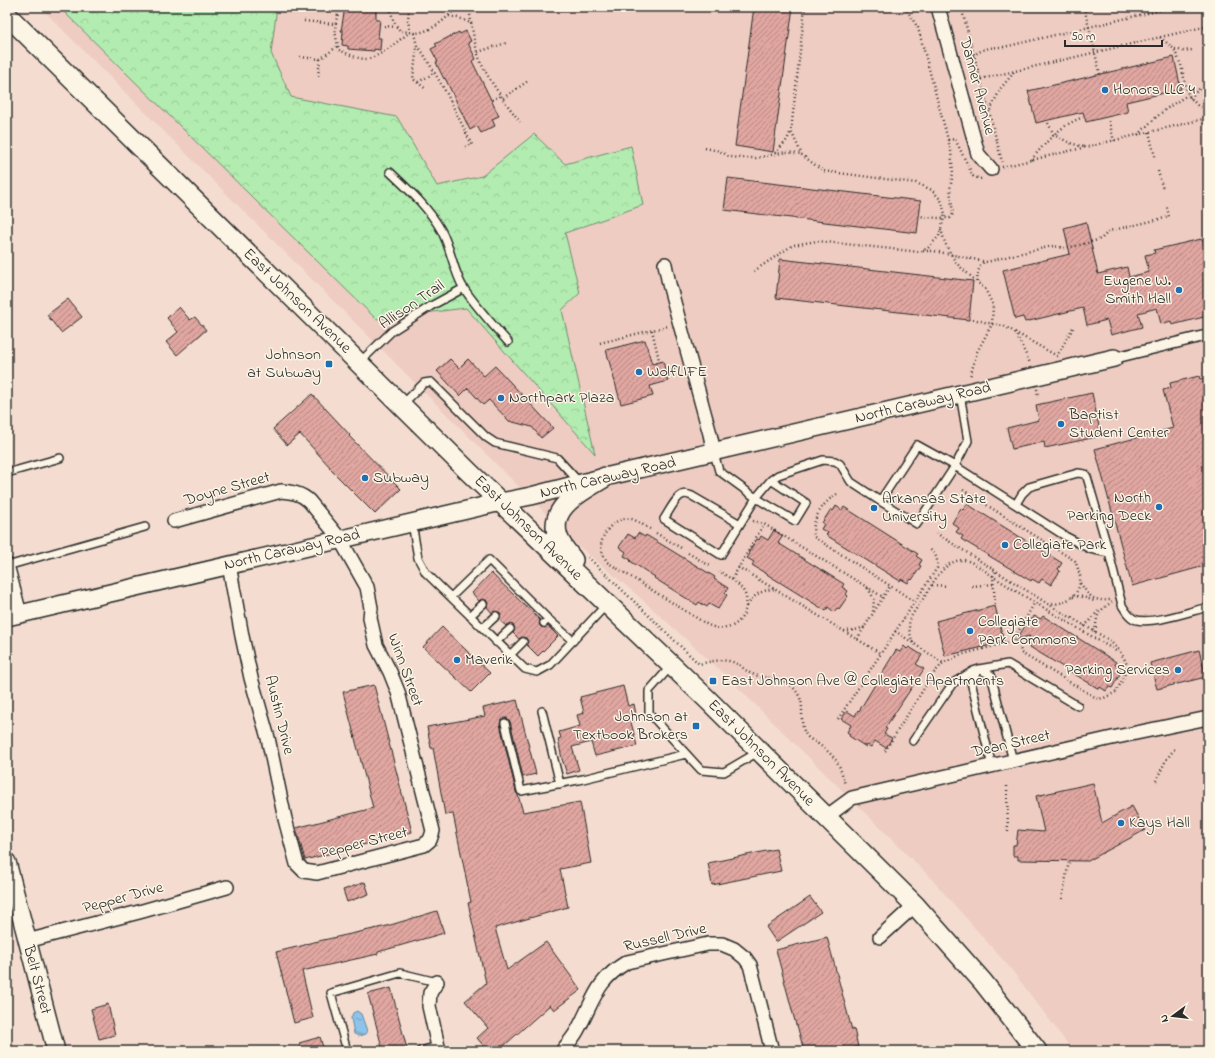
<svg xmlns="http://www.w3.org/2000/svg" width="1215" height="1058" viewBox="0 0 1215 1058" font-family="'Indie Flower',sans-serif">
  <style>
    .built { fill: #eeccc2 }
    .forest { fill: url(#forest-crowns); stroke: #6e8c6e }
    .water { fill: url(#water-ripples); stroke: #66879e }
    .building { fill: url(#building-hatch); stroke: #2b2b2b }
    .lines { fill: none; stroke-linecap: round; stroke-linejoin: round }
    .service-casing { stroke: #2b2b2b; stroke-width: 10 }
    .pedestrian-casing { stroke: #2b2b2b; stroke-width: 13 }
    .minor-casing { stroke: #2b2b2b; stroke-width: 16 }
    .tertiary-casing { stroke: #2b2b2b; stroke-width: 20 }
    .secondary-casing { stroke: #2b2b2b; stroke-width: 22 }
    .path { stroke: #2b2b2b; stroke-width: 2.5; stroke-dasharray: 1 3; stroke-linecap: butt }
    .service { stroke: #fcf5e5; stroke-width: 7 }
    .pedestrian { stroke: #fcf5e5; stroke-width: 10 }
    .minor { stroke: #fcf5e5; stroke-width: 13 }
    .tertiary { stroke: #fcf5e5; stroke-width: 17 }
    .secondary { stroke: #fcf5e5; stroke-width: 19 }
    .poi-dot { fill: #1f6fb2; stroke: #fcf5e5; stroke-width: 1.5 }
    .labels { text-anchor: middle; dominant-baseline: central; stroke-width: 3; stroke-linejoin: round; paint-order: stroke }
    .street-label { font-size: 16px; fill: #2b2b2b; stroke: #fcf5e5 }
    .poi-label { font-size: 16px; fill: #2b2b2b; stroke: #fcf5e5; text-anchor: start }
  </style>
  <defs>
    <pattern id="forest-crowns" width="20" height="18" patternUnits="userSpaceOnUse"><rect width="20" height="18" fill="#b2ecb0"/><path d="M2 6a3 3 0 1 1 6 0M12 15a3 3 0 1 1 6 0" fill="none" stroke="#99cb98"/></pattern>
    <pattern id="water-ripples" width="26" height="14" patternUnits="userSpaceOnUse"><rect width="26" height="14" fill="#8dc4eb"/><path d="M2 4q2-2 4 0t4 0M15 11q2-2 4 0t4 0" fill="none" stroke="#739fbf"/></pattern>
    <pattern id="building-hatch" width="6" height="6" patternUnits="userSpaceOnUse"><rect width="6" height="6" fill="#e0a6a0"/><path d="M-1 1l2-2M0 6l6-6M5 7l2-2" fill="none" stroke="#b68783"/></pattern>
  </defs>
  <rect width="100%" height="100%" fill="#f4ddd0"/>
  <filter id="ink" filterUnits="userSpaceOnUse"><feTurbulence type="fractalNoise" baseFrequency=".025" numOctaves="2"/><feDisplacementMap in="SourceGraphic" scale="8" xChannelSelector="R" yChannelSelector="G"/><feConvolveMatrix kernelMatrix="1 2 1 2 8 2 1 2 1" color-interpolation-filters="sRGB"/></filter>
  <g filter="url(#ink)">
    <!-- built -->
    <path class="built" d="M 40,7 L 1208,7 L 1208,1051 L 1073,1051 L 1011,969 L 928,875 L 720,670 L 636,594 L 575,543 Z"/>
    <!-- forest -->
    <path class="forest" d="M 59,7 L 277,7 L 271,53 L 291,97 L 397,117 L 437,186 L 482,176 L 534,134 L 565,164 L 631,146 L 643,205 L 565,233 L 580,293 L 562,310 L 595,454 L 466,308 L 376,319 Z"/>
    <!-- water -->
    <path class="water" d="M 357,1011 L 361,1014 L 367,1031 L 365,1034 L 359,1036 L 354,1034 L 351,1018 L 353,1013 Z"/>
    <!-- building -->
    <path class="building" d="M 345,7 L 376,7 L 376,20 L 380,20 L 378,38 L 381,38 L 380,50 L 374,49 L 374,51 L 348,49 L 348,46 L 342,45 L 343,31 L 341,31 Z
      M 754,7 L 793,7 L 773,152 L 735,146 Z
      M 466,31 L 471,41 L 468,43 L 476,59 L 472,61 L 475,67 L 499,116 L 492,119 L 495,126 L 481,133 L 477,126 L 470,130 L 445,78 L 444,79 L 438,67 L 436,62 L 438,62 L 431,49 L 437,46 L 435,44 L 459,32 L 460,34 Z
      M 1174,57 L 1181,89 L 1126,102 L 1128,112 L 1086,122 L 1083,112 L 1036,123 L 1028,91 Z
      M 728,178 L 921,201 L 917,233 L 724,210 Z
      M 1086,222 L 1098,274 L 1127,267 L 1129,277 L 1149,272 L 1145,255 L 1155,253 L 1154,250 L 1201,239 L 1203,242 L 1208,240 L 1208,316 L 1172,325 L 1171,321 L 1161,324 L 1157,308 L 1138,313 L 1142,327 L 1111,335 L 1107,320 L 1087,325 L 1083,308 L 1025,322 L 1023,317 L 1015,319 L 1003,270 L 1070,254 L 1064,228 Z
      M 780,259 L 973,281 L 969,320 L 776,298 Z
      M 68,299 L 82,317 L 61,333 L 47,315 Z
      M 179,307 L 190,320 L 195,317 L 206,330 L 177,355 L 166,342 L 178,332 L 167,318 Z
      M 645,340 L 652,364 L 663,361 L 668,381 L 650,386 L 653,396 L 621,404 L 606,350 Z
      M 450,359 L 459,368 L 468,359 L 484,376 L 495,366 L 553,428 L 541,438 L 532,427 L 509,421 L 489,400 L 483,405 L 468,388 L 460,396 L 437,371 Z
      M 1199,376 L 1200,379 L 1208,377 L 1208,565 L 1132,586 L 1095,449 L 1173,428 L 1163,390 L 1171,388 L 1170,383 Z
      M 1092,393 L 1101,436 L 1045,448 L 1044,442 L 1012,449 L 1007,428 L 1039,420 L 1036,405 Z
      M 312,394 L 350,435 L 349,436 L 401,489 L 375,514 L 329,468 L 330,467 L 300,434 L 287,445 L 273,429 Z
      M 967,504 L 1062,563 L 1058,569 L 1060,571 L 1051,585 L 1042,579 L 1039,583 L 1032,579 L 1031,581 L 961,539 L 963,536 L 956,532 L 959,528 L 952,523 L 961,508 L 963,510 Z
      M 836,506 L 842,510 L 844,507 L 918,554 L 916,556 L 922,560 L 919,565 L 921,566 L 912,580 L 911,579 L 908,583 L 901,579 L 900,581 L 826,535 L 828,533 L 821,529 L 824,524 L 822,523 L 831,509 L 833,511 Z
      M 774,530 L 783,536 L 778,543 L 844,584 L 842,587 L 848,591 L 846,594 L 848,596 L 839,609 L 837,608 L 834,612 L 828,607 L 826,611 L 752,565 L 754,562 L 747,558 L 750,554 L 748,553 L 757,539 L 759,540 L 761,536 L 768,540 Z
      M 638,533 L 645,537 L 646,535 L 715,577 L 714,579 L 728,588 L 725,593 L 727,595 L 718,609 L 709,604 L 707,607 L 699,602 L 697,605 L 654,578 L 655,577 L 630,561 L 631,560 L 624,556 L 626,552 L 619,547 L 628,534 L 635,538 Z
      M 491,573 L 540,620 L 539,624 L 541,627 L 545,628 L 548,626 L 558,636 L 538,656 L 527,645 L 528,641 L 526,638 L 522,637 L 519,639 L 513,633 L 515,628 L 513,625 L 509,624 L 506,626 L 499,620 L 501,615 L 499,612 L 495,611 L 492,613 L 487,607 L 488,603 L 486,600 L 482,599 L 479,601 L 472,593 Z
      M 995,606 L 1004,642 L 945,656 L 936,621 Z
      M 1034,616 L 1041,619 L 1043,616 L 1116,662 L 1115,665 L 1121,668 L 1118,673 L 1120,674 L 1112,688 L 1109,687 L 1106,691 L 1100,687 L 1099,689 L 1025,644 L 1030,636 L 1017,639 L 1030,618 L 1032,620 Z
      M 442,627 L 490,673 L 471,692 L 423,647 Z
      M 904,646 L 907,649 L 909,647 L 922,655 L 917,663 L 916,664 L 924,669 L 885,728 L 887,729 L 884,734 L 892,738 L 886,748 L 875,741 L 871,747 L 867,745 L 866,747 L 849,736 L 850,734 L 847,732 L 851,725 L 841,719 L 847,711 L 855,716 L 858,710 L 859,711 L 896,650 L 900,652 Z
      M 1199,650 L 1206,677 L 1157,689 L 1150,663 Z
      M 374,685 L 412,832 L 305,860 L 296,828 L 373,808 L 343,692 Z
      M 623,686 L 628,706 L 634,704 L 637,720 L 631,722 L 637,746 L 595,756 L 591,742 L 572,747 L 579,770 L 567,774 L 562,759 L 558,739 L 561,738 L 559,732 L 580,726 L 577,715 L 584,713 L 580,697 Z
      M 517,700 L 536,774 L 523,777 L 510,721 L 507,718 L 504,718 L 501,720 L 500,724 L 516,792 L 518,795 L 523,812 L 580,802 L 591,863 L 560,869 L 568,907 L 495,928 L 507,970 L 546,942 L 581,990 L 554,1010 L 550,1005 L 498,1051 L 488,1051 L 477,1038 L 488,1028 L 465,1001 L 486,983 L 468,903 L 471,902 L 453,814 L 445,815 L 433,748 L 431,748 L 427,727 L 485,716 L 483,708 Z
      M 1093,783 L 1102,823 L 1132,806 L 1145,830 L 1088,861 L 1018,860 L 1018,856 L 1013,856 L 1013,845 L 1016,845 L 1018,830 L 1044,832 L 1036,796 Z
      M 776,849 L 781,871 L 712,885 L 708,863 Z
      M 365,882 L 369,894 L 347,902 L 343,890 Z
      M 810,897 L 821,912 L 776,942 L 766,927 Z
      M 437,911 L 444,933 L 378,952 L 378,954 L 302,971 L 313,1018 L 294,1023 L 276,952 L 305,945 L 305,944 L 387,926 Z
      M 827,937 L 852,1030 L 854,1029 L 858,1047 L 840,1051 L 804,1051 L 797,1025 L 796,1025 L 776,950 Z
      M 391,988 L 407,1049 L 399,1051 L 383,1051 L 368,994 Z
      M 108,1004 L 115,1035 L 99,1039 L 91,1009 Z
      M 320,1037 L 324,1051 L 302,1051 L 299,1043 Z"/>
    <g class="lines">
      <!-- service casing -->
      <g class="service-casing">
        <path id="service" d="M 390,172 C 409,190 428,207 441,230 C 451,248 453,270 463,287 C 476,307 493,325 508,342
          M 360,362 L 392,331 L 431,306 L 464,288
          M 403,404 L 424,383 L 431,382 L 486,437 L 495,443 L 557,458 L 580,483
          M 714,453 L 719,471 L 756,498 L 795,521 L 806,503 L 771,480
          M 7,473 L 60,458
          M 880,501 L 917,524 L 955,466 L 968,441 L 960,394
          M 1016,504 L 1022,494 L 1029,487 L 1078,473 L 1085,474 L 1087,477 L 1109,553
          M 412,523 L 418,558 L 426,573 L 525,669 L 537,672 L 550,665 L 607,604
          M 740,524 L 692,496 C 689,495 685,493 682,495 C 676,497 668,513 664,519 L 721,555 L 756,498 L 771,480 L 778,475 L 823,460 L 835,461 L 840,464 L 851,482 L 880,501 L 917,445 L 955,466 L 1065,536 L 1090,549 L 1109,553 L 1122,605 C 1125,610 1128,616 1134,619 C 1149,626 1191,611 1208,607
          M 7,566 L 145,527
          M 451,597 L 489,560 L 548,619 L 544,623
          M 470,616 L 483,604
          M 548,619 L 573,641
          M 483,628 L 496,616
          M 496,642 L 510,629
          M 510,655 L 523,642
          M 671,666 L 649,691 L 649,713 L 701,770 L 724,772 L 758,752
          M 542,711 L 560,784
          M 505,723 L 521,791 L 583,779 L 686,754
          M 913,741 L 953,683 L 973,671 L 979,669 L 1008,664 L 1078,706
          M 992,766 L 971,682 L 979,669 L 991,675 L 1013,761
          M 347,1051 L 331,993 L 400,973 L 437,982
          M 420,1051 L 438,1046"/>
      </g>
      <!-- pedestrian casing -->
      <g class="pedestrian-casing">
        <path id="pedestrian" d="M 1114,358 L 1208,335"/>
      </g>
      <!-- minor casing -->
      <g class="minor-casing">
        <path id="minor" d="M 938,7 L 978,154 L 991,169
          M 665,264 L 669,284 L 710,434 L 714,453
          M 174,521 L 281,491 C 291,492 301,493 309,501 L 340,539 L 367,587 L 371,608 L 370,618 L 376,645 L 390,672 L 398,692 L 433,831 L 430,840 L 424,845 L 317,873 L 304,871 L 297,864 L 285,819 L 268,738 L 251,678 L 242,636 L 229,565
          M 7,565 L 20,614
          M 826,817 L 852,798 L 1112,738 L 1208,718
          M 880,937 L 915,905
          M 27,941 L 139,912 L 227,887
          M 437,982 L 430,993 L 429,1006 L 439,1051
          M 562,1051 C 567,1045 573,1038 577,1031 C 594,1001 595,981 627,962 L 708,944 L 722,944 L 734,949 L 745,958 L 750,965 L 772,1051"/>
      </g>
      <!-- tertiary casing -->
      <g class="tertiary-casing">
        <path id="tertiary" d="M 7,617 L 501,502 L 531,496 L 605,477 L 1114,358
          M 7,862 L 56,1051"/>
      </g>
      <!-- secondary casing -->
      <g class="secondary-casing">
        <path id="secondary" d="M 7,15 L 470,473 L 707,699 L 915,905 L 983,982 L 1037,1051
          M 573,560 C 568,553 561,546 558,537 C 547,506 585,490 605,477"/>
      </g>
      <!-- path -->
      <path class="path" d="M 340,7 C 334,27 334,30 339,50 C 347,53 357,59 366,59 C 379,58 399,40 410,32 L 408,20 L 409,7
        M 390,7 L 393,20 L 400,31 C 405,31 411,33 416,33 C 433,31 446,19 457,7
        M 469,7 C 471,22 475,51 482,65 C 492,85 506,103 520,122
        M 905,7 L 918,28 L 951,151 L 953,173 L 950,189 L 953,214 L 950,218 L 937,218 L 919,216
        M 961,7 C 975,59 989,110 1002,162
        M 1084,7 L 1100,74
        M 961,9 L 971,7
        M 449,16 L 462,19 L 470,23
        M 304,21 L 334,24
        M 384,26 L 397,27
        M 414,33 L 417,46 L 413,79 L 426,89
        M 1160,37 L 1174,49 L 1181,65 L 1188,95 L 1197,105 L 1208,111
        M 417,46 L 423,53 L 447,94 L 472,145 L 465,147
        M 1175,49 L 1183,51 L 1192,50
        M 478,52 L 506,43
        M 973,56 C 983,48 992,47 1004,47 L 1174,7
        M 300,57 L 320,59 L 338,46
        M 318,76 L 320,59
        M 981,79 L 1208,26
        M 418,82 L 431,75 L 434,71
        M 503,98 L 528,81
        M 1190,98 L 1200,88
        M 492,100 L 501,95
        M 990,110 L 1001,88 L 1015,71
        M 1109,121 L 1114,141
        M 1048,123 L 1054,135 L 1070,143 L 1084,147
        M 1149,132 L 1155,157
        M 1138,135 C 1155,117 1167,107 1188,95
        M 948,140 L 955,139 L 973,176 L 980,179 L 983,178
        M 705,148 L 719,151 L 731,157 L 741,158 L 756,158 L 786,152 L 801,154
        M 775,153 L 787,140 L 791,131
        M 1031,160 C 1048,140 1058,127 1083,117
        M 1002,167 L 1208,118
        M 1158,171 L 1163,190
        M 941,229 L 945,243 L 956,263 L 985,289 L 993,305 L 992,324 L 977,352 L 970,377
        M 923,251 L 934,251 L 987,262 L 1013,255 L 1053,246 L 1064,248 L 1076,246 L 1101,239 L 1109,231 L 1169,217 L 1167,207
        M 754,271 L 793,245 L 817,241 L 920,252 L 928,248 L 939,236 L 945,214 L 941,200 L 932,190 L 916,183 L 823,171 L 802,155 L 791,131 L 805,7
        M 977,282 L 978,271 L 984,261
        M 973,319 L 992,324 L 1004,326 L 1057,356 L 1074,326
        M 652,330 L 659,360
        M 1015,332 L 1030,363
        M 600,343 L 668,326
        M 670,370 L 679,368
        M 1037,389 L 1038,397
        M 963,490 L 1075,561 C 1077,566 1079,571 1080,576 C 1082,594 1066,605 1049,604
        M 837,494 C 823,502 810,521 814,537 L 914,601
        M 753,521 L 764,524 L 883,597
        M 650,529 C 644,526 637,520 631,519 C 616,516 603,531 601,545 C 601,551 604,556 607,562 L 708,625 C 713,627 720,629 726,628 C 741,626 750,607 745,594 C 740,583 728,577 719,571
        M 656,533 L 681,548
        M 936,533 L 1048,604 L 1109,640 L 1119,650 L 1125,660 L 1127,665 L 1124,677 L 1116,692 L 1104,698 L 1098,699 L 1021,653 L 1019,641 L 1013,641
        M 688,553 L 712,567
        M 588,557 L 699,664 C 709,662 719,659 729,661 C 739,663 742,668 750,673 C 768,682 789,673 800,698 C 805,710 798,725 807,736 C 809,739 814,741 817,743 C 837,758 839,761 845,785
        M 738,567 L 880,653
        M 732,579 L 764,524
        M 1080,583 C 1091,598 1092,601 1111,600
        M 932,585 L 947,586
        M 972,586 L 994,584
        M 868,588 L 874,599 L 873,613
        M 1073,597 C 1081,595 1089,599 1096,602
        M 995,604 L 993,576 L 996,571
        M 747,606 C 754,595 761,590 775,589
        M 1084,626 L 1090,621 L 1098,611
        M 844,631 L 855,630 L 865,627
        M 895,631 L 943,663
        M 1095,632 C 1097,615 1097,612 1112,602
        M 857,639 L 890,586
        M 913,643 C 903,617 914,615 926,594 C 934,581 944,561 962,560 C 971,559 986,572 994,577 C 1034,603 1075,626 1116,651 L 1119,650
        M 838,719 L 937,568 C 938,558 936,554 928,548
        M 885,751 L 933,674 L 943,663 L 960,655 L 1013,641 L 1035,602
        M 1156,781 L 1166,760 L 1176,747
        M 1007,786 L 1008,834
        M 1062,899 L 1069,861"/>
      <!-- service -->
      <use href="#service" class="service"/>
      <!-- pedestrian -->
      <use href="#pedestrian" class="pedestrian"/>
      <!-- minor -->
      <use href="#minor" class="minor"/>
      <!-- tertiary -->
      <use href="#tertiary" class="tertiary"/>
      <!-- secondary -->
      <use href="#secondary" class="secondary"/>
    </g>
  </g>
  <!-- markers -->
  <g class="poi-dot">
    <circle cx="1105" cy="90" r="4"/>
    <circle cx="1179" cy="290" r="4"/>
    <rect x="325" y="360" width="8" height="8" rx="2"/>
    <circle cx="639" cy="372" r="4"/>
    <circle cx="501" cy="398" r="4"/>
    <circle cx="1061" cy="424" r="4"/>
    <circle cx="365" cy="478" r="4"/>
    <circle cx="1159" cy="507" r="4"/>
    <circle cx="874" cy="508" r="4"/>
    <circle cx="1005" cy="545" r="4"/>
    <circle cx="970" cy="631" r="4"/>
    <circle cx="457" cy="660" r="4"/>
    <circle cx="1178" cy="670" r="4"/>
    <rect x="709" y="677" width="8" height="8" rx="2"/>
    <rect x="692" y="722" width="8" height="8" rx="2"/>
    <circle cx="1121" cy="823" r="4"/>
  </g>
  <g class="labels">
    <!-- street labels -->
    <g class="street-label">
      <text transform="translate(977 86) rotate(75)">Danner Avenue</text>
      <text transform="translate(297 301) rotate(44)">East Johnson Avenue</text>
      <text transform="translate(412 305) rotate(-34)">Allison Trail</text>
      <text transform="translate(923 403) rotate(-13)">North Caraway Road</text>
      <text transform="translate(608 478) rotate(-13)">North Caraway Road</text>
      <text transform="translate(227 489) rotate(-16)">Doyne Street</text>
      <text transform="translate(528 528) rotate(44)">East Johnson Avenue</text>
      <text transform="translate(292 550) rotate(-13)">North Caraway Road</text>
      <text transform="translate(405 670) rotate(70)">Winn Street</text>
      <text transform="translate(279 715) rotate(76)">Austin Drive</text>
      <text transform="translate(1011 744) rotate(-13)">Dean Street</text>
      <text transform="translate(761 753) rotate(45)">East Johnson Avenue</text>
      <text transform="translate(364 843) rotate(-14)">Pepper Street</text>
      <text transform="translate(123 898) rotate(-15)">Pepper Drive</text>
      <text transform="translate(665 938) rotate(-13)">Russell Drive</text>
      <text transform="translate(37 980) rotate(75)">Belt Street</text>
    </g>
    <!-- poi labels -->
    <g class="poi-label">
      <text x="1113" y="90">Honors LLC 4</text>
      <text x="1171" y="281" text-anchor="end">Eugene W.<tspan x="1171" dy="18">Smith Hall</tspan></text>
      <text x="321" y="355" text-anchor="end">Johnson<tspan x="321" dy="18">at Subway</tspan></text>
      <text x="647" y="372">WolfLIFE</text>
      <text x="509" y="398">Northpark Plaza</text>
      <text x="1069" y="415">Baptist<tspan x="1069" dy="18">Student Center</tspan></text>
      <text x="373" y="478">Subway</text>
      <text x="1151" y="498" text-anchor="end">North<tspan x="1151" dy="18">Parking Deck</tspan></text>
      <text x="882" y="499">Arkansas State<tspan x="882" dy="18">University</tspan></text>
      <text x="1013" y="545">Collegiate Park</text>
      <text x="978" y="622">Collegiate<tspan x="978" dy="18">Park Commons</tspan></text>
      <text x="465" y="660">Maverik</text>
      <text x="1170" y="670" text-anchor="end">Parking Services</text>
      <text x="721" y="681">East Johnson Ave @ Collegiate Apartments</text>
      <text x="688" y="717" text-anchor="end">Johnson at<tspan x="688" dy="18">Textbook Brokers</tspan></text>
      <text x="1129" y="823">Kays Hall</text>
    </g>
  </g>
  <!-- margin -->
  <rect width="1215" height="1058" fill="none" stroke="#fcf5e5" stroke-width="24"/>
  <rect x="12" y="12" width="1191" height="1034" fill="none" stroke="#2b2b2b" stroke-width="1.5" filter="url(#ink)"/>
  <!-- north arrow -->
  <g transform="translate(1173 1016) rotate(255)" stroke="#fcf5e5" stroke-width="3" paint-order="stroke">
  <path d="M0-3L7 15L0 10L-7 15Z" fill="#2b2b2b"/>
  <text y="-6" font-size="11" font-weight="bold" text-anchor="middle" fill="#2b2b2b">N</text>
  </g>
  <!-- scale -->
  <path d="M1065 40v6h97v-6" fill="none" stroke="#2b2b2b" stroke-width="2"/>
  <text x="1071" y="40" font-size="12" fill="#2b2b2b" stroke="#fcf5e5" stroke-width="3" paint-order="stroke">50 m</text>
</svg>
